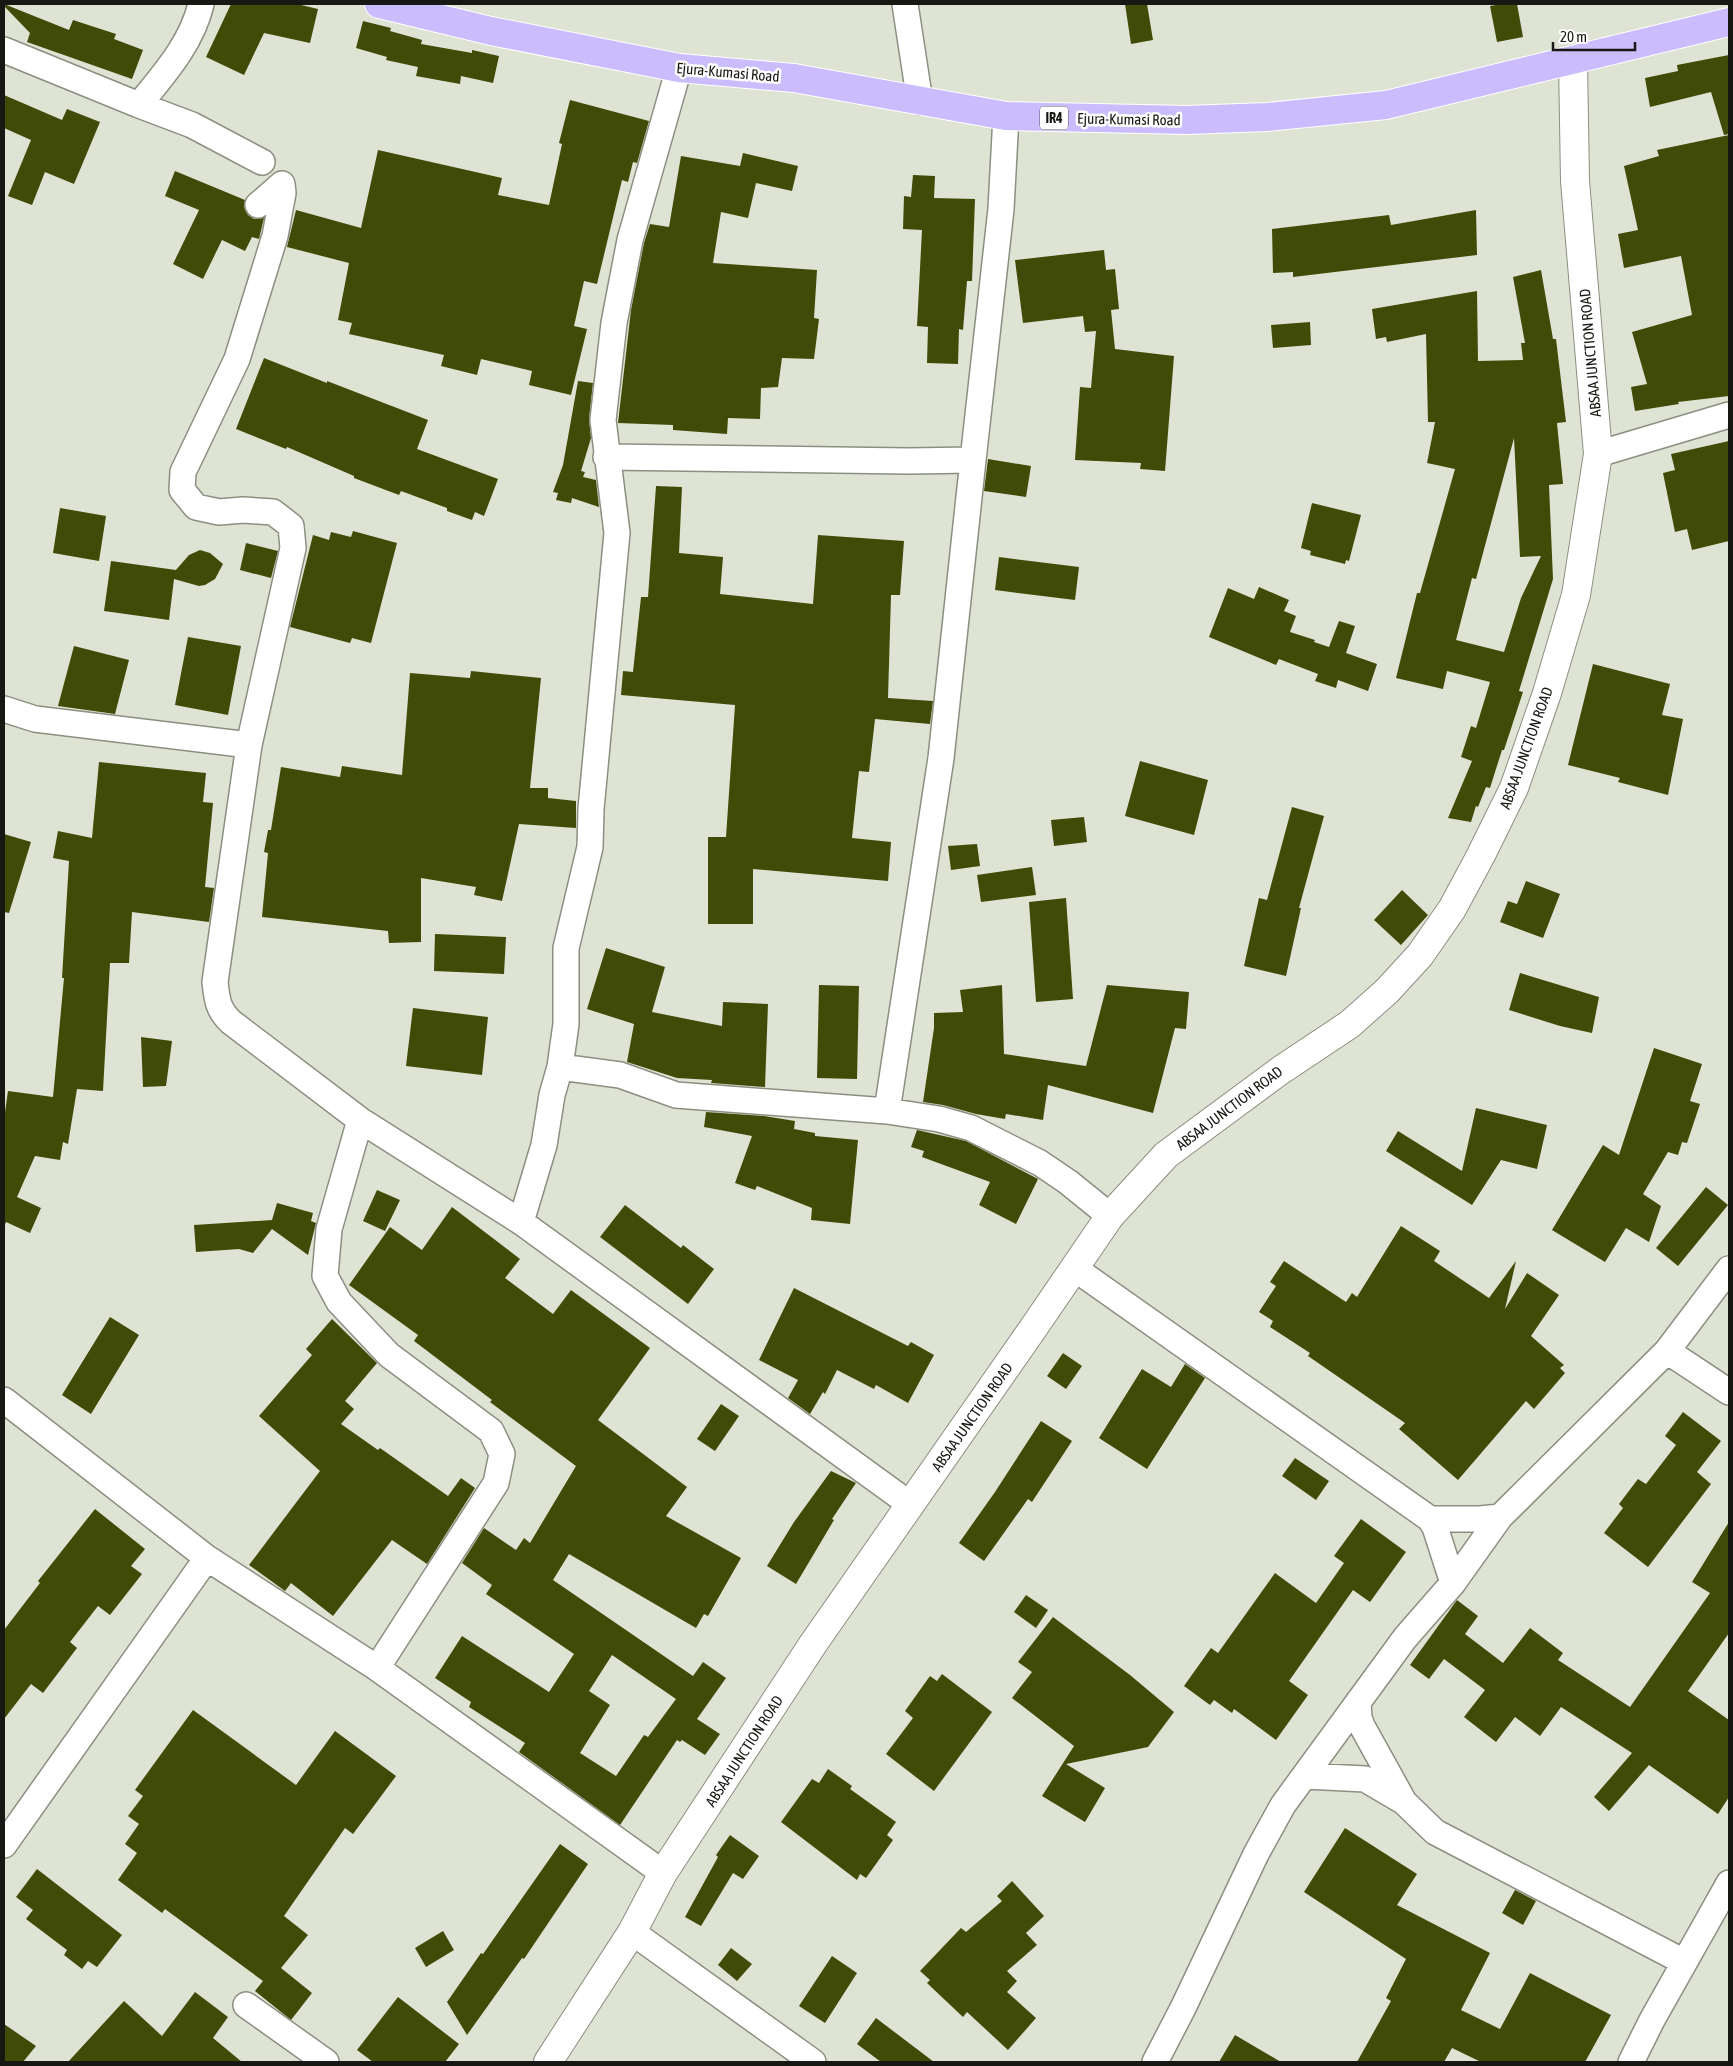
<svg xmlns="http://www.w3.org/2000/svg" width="1733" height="2066" viewBox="0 0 1733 2066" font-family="'Asap Condensed',sans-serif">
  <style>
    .building { fill: #404b07; fill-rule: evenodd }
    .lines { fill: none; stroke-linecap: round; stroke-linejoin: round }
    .minor-casing { stroke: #8b8f81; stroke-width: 28 }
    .tertiary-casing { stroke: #8b8f81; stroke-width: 30 }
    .primary-casing { stroke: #fff; stroke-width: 30 }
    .minor { stroke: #fff; stroke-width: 25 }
    .tertiary { stroke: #fff; stroke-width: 28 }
    .primary { stroke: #cabcfd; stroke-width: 28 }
    .labels { text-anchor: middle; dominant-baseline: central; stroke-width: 5; stroke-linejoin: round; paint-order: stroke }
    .shield { fill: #fff; stroke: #5d5d5a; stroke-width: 1 }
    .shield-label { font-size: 14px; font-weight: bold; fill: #171813 }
    .street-label { font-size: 15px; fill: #171813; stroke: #fff }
  </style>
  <rect width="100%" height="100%" fill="#dfe3d4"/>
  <!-- building -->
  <path class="building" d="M 4,4 L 69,30 L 73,20 L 116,34 L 114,39 L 143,50 L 132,79 L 27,42 L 30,33 L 4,6 Z
    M 231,4 L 297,4 L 318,9 L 310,43 L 264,33 L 244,75 L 206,57 Z
    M 1125,4 L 1147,4 L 1153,40 L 1131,44 Z
    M 1502,4 L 1517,4 L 1523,37 L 1497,42 L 1490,6 Z
    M 363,21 L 391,28 L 390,31 L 422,40 L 421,44 L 472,53 L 472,50 L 499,56 L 493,83 L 461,76 L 460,84 L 416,76 L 418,67 L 386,60 L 387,57 L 356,48 Z
    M 1729,55 L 1729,134 L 1724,135 L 1711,92 L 1650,107 L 1645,78 L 1678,71 L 1677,65 Z
    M 4,95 L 62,120 L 67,109 L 100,122 L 74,184 L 45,172 L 32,205 L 8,196 L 31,140 L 4,128 Z
    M 570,100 L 649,121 L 637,163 L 633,162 L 628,182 L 622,180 L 597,284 L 584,281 L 574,326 L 587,329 L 571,395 L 529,385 L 532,371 L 481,359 L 477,375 L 441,366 L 444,355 L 349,334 L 352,323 L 338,320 L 349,263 L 287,247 L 296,210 L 361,228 L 378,150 L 502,178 L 498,195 L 549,205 L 562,144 L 559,143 Z
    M 1729,135 L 1729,396 L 1678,402 L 1679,404 L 1635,411 L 1631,387 L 1647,384 L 1632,332 L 1692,315 L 1681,256 L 1624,268 L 1618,234 L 1638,230 L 1624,166 L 1659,156 L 1657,150 Z
    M 743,153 L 798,166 L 792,191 L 756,183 L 748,218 L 721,212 L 713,263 L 817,270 L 814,318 L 819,319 L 814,359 L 782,358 L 778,387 L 761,388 L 760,419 L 728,418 L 727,434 L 673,430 L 673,425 L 618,423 L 631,310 L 644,243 L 650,224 L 669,227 L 681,156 L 740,166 Z
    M 175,171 L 245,200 L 244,207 L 248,215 L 254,219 L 264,218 L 259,239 L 252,237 L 245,251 L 222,240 L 203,279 L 173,264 L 199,210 L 165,196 Z
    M 913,175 L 935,176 L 934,198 L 975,199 L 972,281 L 967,281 L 963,330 L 959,329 L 958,364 L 927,363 L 928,327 L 917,326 L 922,230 L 903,229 L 904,196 L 911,197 Z
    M 1476,210 L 1477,255 L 1293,277 L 1293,272 L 1273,273 L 1272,229 L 1389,215 L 1391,225 Z
    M 1104,250 L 1106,270 L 1115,269 L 1119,309 L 1111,310 L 1115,349 L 1174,356 L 1165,471 L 1140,469 L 1141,463 L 1075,460 L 1080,387 L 1091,388 L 1096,331 L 1085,332 L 1083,316 L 1023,323 L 1015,260 Z
    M 1541,270 L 1553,339 L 1556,339 L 1566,422 L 1557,423 L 1563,484 L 1549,485 L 1553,579 L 1519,691 L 1523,692 L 1504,750 L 1502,750 L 1490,788 L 1486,787 L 1478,807 L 1476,806 L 1471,822 L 1448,818 L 1472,761 L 1461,757 L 1471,726 L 1476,728 L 1490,682 L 1447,671 L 1443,689 L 1396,678 L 1417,593 L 1420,593 L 1455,469 L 1427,463 L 1435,422 L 1428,422 L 1426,334 L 1387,342 L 1386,337 L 1376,339 L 1372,309 L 1477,291 L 1478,361 L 1523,360 L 1521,343 L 1525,343 L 1513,277 ZM 1514,438 L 1520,557 L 1541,556 L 1521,598 L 1504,652 L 1456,640 L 1472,578 L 1476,579 Z
    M 1310,322 L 1311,345 L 1273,348 L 1271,325 Z
    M 264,358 L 327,383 L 327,381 L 428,420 L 417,449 L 498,479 L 484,516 L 475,512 L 472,520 L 447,511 L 447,508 L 401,491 L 399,495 L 354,478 L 354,476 L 287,447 L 286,449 L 236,429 Z
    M 578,381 L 593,383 L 589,419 L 591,438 L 581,471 L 585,472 L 583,477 L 596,480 L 599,507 L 572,498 L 571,503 L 556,500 L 558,493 L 553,492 L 563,465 Z
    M 1729,441 L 1729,541 L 1692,550 L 1687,529 L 1675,532 L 1663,473 L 1675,470 L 1671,454 Z
    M 988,459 L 1031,466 L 1026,497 L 984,491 Z
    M 656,486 L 682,487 L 679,553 L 723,557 L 720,594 L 813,604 L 818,535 L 904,541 L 900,595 L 891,595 L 888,698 L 933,701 L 930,724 L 875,719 L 869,772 L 859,771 L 852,838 L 891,842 L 888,881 L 753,869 L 753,924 L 708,924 L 708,837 L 726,837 L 735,705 L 621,695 L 623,671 L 633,672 L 641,597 L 648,597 Z
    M 1312,503 L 1361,515 L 1349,561 L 1346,560 L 1345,564 L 1310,555 L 1311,551 L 1301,548 Z
    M 60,508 L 106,516 L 99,561 L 53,553 Z
    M 353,531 L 397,543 L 371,643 L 352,638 L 350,643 L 290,627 L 313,535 L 329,540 L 331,532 L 351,537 Z
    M 246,543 L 278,551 L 271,578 L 240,570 Z
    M 200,550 L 210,553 L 223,564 L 215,579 L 205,585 L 199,586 L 174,579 L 169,620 L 104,611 L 111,561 L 176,570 L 175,571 L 189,555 Z
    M 999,557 L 1079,567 L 1075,600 L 995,590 Z
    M 1259,587 L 1289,600 L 1284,611 L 1296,616 L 1290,632 L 1315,640 L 1314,642 L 1329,647 L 1339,621 L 1355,626 L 1346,653 L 1377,664 L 1368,691 L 1338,680 L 1336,688 L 1315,681 L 1318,674 L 1279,659 L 1276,665 L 1209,637 L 1228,588 L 1254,599 Z
    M 188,637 L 241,646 L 228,715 L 175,705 Z
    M 74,646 L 129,660 L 115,714 L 58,706 Z
    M 1593,664 L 1670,684 L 1662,715 L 1683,719 L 1668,795 L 1618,782 L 1620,778 L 1568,765 Z
    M 471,671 L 541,678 L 530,788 L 548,788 L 548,798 L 576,801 L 576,828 L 519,824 L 502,901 L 474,895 L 476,887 L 421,878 L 421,942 L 389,943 L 388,931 L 262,917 L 268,853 L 264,852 L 268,830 L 271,830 L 281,767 L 340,777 L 342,766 L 402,775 L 410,673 L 470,678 Z
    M 1140,761 L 1208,780 L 1194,835 L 1125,816 Z
    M 99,762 L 206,773 L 203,802 L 213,803 L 205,887 L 214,888 L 209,922 L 132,912 L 129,963 L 110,963 L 103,1091 L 77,1089 L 68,1144 L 63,1142 L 60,1160 L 35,1156 L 17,1197 L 41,1208 L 30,1233 L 6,1222 L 4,1227 L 4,1119 L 8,1091 L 53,1097 L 64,978 L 62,978 L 69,861 L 53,858 L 58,831 L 92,838 Z
    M 1292,807 L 1324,816 L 1299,908 L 1301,908 L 1286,976 L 1244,966 L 1259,898 L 1267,900 Z
    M 1084,817 L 1087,842 L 1054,846 L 1051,820 Z
    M 4,834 L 31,842 L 9,913 L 4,912 Z
    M 977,844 L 980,866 L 951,870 L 948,846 Z
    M 1032,867 L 1036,895 L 981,902 L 977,875 Z
    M 1526,881 L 1560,894 L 1543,938 L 1500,922 L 1508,901 L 1517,904 Z
    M 1402,890 L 1428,915 L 1401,945 L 1374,920 Z
    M 1066,898 L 1073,999 L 1036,1002 L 1029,902 Z
    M 435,934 L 506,937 L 504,974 L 434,971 Z
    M 606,948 L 665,967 L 652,1012 L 722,1026 L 723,1002 L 768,1004 L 765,1087 L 711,1083 L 712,1080 L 677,1078 L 627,1062 L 634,1024 L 587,1009 Z
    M 1520,973 L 1599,997 L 1592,1033 L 1560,1026 L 1509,1010 Z
    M 819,985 L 859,986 L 857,1079 L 817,1078 Z
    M 1002,985 L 1004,1054 L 1086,1066 L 1107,985 L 1189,992 L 1186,1029 L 1175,1028 L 1153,1113 L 1048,1085 L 1043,1120 L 1006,1114 L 1005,1119 L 976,1114 L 943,1105 L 923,1102 L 934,1028 L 934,1013 L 963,1012 L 960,990 Z
    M 413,1008 L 488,1017 L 482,1075 L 406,1066 Z
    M 141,1037 L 172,1041 L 166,1086 L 143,1087 Z
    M 1654,1048 L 1702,1064 L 1690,1101 L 1700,1104 L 1687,1143 L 1682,1142 L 1678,1155 L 1668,1152 L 1643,1194 L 1661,1206 L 1649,1242 L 1626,1228 L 1605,1262 L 1552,1230 L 1603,1145 L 1619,1155 Z
    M 1476,1108 L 1547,1125 L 1537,1169 L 1501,1160 L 1472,1205 L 1386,1151 L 1398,1131 L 1462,1171 Z
    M 706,1112 L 764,1116 L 795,1121 L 794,1129 L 815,1133 L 815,1136 L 858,1140 L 850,1224 L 811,1220 L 812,1208 L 757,1186 L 755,1190 L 735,1183 L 752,1136 L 704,1127 Z
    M 917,1130 L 966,1141 L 1038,1179 L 1016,1224 L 979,1205 L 990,1182 L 922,1157 L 924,1151 L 911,1147 Z
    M 1706,1187 L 1728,1205 L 1678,1266 L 1656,1248 Z
    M 377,1190 L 400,1200 L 385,1231 L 363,1221 Z
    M 277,1203 L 313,1213 L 311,1221 L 316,1223 L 308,1255 L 272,1229 L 253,1253 L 239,1249 L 196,1252 L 194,1225 L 272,1220 Z
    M 625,1205 L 681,1248 L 683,1245 L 714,1269 L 688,1304 L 600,1237 Z
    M 452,1207 L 520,1259 L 505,1278 L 553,1314 L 571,1290 L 650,1348 L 598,1420 L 687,1487 L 666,1516 L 741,1558 L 708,1616 L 704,1614 L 696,1628 L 569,1554 L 553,1580 L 693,1676 L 703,1662 L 726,1678 L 697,1719 L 720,1734 L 705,1755 L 682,1740 L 680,1742 L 677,1740 L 620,1825 L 519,1752 L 525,1743 L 469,1707 L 471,1702 L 435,1678 L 462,1636 L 549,1692 L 574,1654 L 486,1594 L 492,1585 L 462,1563 L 484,1528 L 516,1550 L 524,1538 L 530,1543 L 576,1466 L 490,1402 L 492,1400 L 414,1341 L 418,1335 L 349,1285 L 390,1227 L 422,1250 ZM 612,1655 L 676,1699 L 648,1737 L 644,1735 L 616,1776 L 580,1753 L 610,1705 L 589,1691 Z
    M 1401,1226 L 1440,1251 L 1434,1261 L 1489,1298 L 1516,1261 L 1505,1309 L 1527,1273 L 1559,1295 L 1531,1336 L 1564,1365 L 1560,1368 L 1565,1373 L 1534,1409 L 1526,1401 L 1458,1480 L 1399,1429 L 1405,1423 L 1308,1356 L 1310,1353 L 1270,1327 L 1273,1321 L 1259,1312 L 1276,1286 L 1270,1282 L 1284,1261 L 1346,1302 L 1352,1293 L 1357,1297 Z
    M 794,1288 L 908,1346 L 911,1342 L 934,1355 L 908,1403 L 876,1385 L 874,1389 L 837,1370 L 825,1394 L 823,1392 L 810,1414 L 788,1398 L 798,1380 L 759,1360 Z
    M 110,1317 L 139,1335 L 91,1414 L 62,1395 Z
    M 332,1319 L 377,1363 L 345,1401 L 354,1409 L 341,1424 L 378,1450 L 380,1448 L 448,1496 L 461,1478 L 475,1488 L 427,1564 L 392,1540 L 333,1616 L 291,1583 L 285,1591 L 249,1565 L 320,1471 L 259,1416 L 312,1355 L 306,1349 Z
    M 1063,1353 L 1082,1366 L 1066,1389 L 1047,1376 Z
    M 1185,1364 L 1205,1378 L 1147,1469 L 1099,1438 L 1142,1369 L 1171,1387 Z
    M 721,1404 L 739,1416 L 715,1451 L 697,1439 Z
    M 1683,1412 L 1721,1441 L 1697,1472 L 1711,1484 L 1648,1567 L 1604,1533 L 1623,1508 L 1619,1504 L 1638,1479 L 1646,1484 L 1676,1445 L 1665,1436 Z
    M 1041,1421 L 1072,1441 L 1032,1502 L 1028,1499 L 984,1561 L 959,1543 L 995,1492 Z
    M 1295,1458 L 1329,1481 L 1316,1500 L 1282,1476 Z
    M 831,1471 L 856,1483 L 832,1519 L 834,1520 L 796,1584 L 767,1566 L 794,1522 Z
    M 95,1509 L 145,1549 L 131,1566 L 142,1574 L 110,1615 L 98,1606 L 70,1642 L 77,1648 L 43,1693 L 31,1684 L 4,1719 L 4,1630 L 40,1583 L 38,1581 Z
    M 1361,1519 L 1406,1552 L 1370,1602 L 1353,1590 L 1289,1681 L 1308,1695 L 1276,1740 L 1234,1709 L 1232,1713 L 1214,1700 L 1210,1705 L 1184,1686 L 1211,1648 L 1218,1653 L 1275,1573 L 1316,1603 L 1344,1563 L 1334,1556 Z
    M 1729,1522 L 1729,1633 L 1688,1691 L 1729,1720 L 1729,1797 L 1718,1814 L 1649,1765 L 1609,1811 L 1594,1797 L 1632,1753 L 1561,1707 L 1540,1736 L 1515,1717 L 1496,1742 L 1464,1717 L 1485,1690 L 1444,1659 L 1429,1679 L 1410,1665 L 1457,1600 L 1478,1616 L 1465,1634 L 1503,1663 L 1530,1628 L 1563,1653 L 1558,1660 L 1630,1707 L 1710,1593 L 1692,1582 Z
    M 1026,1595 L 1048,1610 L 1036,1628 L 1014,1612 Z
    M 1053,1617 L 1130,1675 L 1174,1712 L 1148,1747 L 1066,1764 L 1105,1788 L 1085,1822 L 1042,1796 L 1074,1746 L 1012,1698 L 1032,1672 L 1018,1662 Z
    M 942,1674 L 992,1712 L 934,1791 L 886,1754 L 913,1718 L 905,1711 L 930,1676 L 937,1681 Z
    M 193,1710 L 296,1785 L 335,1731 L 396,1776 L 353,1834 L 345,1828 L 284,1916 L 308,1935 L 281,1968 L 312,1993 L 291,2020 L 255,1991 L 263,1981 L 165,1909 L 162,1913 L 118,1880 L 137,1853 L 125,1844 L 139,1824 L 128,1816 L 143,1796 L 135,1790 Z
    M 828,1769 L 852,1786 L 850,1789 L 896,1822 L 887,1835 L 893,1840 L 866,1878 L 860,1874 L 857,1880 L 781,1822 L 812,1779 L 819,1783 Z
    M 1345,1828 L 1417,1874 L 1397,1905 L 1490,1953 L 1461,2010 L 1500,2029 L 1530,1973 L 1611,2015 L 1585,2062 L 1481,2062 L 1452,2048 L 1444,2062 L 1357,2062 L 1391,2001 L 1386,1998 L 1406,1959 L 1304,1892 Z
    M 730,1835 L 759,1856 L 743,1879 L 733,1873 L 701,1926 L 685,1917 L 718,1857 L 716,1855 Z
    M 560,1844 L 588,1864 L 524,1959 L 522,1958 L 467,2035 L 447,2002 L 481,1953 L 483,1954 Z
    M 37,1869 L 122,1935 L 97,1967 L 88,1961 L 82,1969 L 64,1955 L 67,1950 L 26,1919 L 33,1910 L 16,1897 Z
    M 1012,1881 L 1044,1916 L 1026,1933 L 1037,1945 L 1007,1971 L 1017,1981 L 1007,1992 L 1036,2018 L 1008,2050 L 967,2012 L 963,2017 L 927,1983 L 930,1980 L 920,1971 L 961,1928 L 966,1932 L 1002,1901 L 997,1896 Z
    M 1515,1890 L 1536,1901 L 1523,1925 L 1502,1913 Z
    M 443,1931 L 454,1950 L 426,1967 L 415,1948 Z
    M 731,1948 L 752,1964 L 737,1981 L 718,1965 Z
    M 832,1956 L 857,1973 L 825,2023 L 799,2006 Z
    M 195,1992 L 228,2017 L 213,2038 L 242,2062 L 68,2062 L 124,2001 L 162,2036 Z
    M 398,1997 L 459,2044 L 445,2062 L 373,2062 L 357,2050 Z
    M 876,2018 L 934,2062 L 881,2062 L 857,2044 Z
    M 4,2024 L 36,2046 L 23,2062 L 4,2062 Z
    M 1235,2035 L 1281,2062 L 1219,2062 Z"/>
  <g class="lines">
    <!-- minor casing -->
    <g class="minor-casing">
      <path id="minor" d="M 201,4 C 192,43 164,74 139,105 L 192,125 L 262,162
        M 905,4 L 920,102
        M 4,50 L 139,105
        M 258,205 L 282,184 L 283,193 L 275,236 L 237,359 L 183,472 L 182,490 L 196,507 L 219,512 L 243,510 L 273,512 L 291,526 L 293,548 L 249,745 L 215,982 C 217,1000 218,1010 231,1022 L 360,1120 L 521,1222 L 911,1505
        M 1598,454 L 1729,415
        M 606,457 L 908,461 L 973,460 L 1001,209 L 1006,116
        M 4,709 L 35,719 L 249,745
        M 560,1067 L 566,1024 L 566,948 L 590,847 L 591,809 L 617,533 L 603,420 L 614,323 L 630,240 L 679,68
        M 887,1111 L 941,758 L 973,460
        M 360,1120 L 329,1229 L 325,1276 L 339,1302 L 389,1355 L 491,1431 L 502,1454 L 496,1483 L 377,1668
        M 521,1222 L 544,1145 L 552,1095 L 560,1067 L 620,1075 L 676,1095 L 887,1111 L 939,1119 L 971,1128 L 1040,1163 L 1068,1182 L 1110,1216
        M 1074,1268 L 1430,1519 L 1435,1527 L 1453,1583
        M 1667,1351 L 1729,1392
        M 4,1400 L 207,1558 L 377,1668 L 663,1873
        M 1430,1519 L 1480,1519 L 1500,1517
        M 1358,1702 L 1359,1718 L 1362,1726 L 1403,1800
        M 1306,1776 L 1365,1779 L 1404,1802 L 1435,1832 L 1684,1962
        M 4,1845 L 207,1558
        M 632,1932 L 813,2062
        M 246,2005 L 326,2062
        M 1155,2062 L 1183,2008 L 1256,1854 L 1283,1805 L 1405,1638 L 1453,1583 L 1500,1517 L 1667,1351 L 1729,1269
        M 1631,2062 L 1652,2020 L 1729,1883"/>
    </g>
    <!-- tertiary casing -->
    <g class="tertiary-casing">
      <path id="tertiary" d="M 548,2062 L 632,1932 L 663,1873 L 813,1644 L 1032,1330 L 1110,1216 L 1166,1155 L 1281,1070 L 1350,1024 L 1387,991 L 1420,955 L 1452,909 L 1481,855 L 1514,788 L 1547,693 L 1576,595 L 1598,454 L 1575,181 L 1573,61"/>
    </g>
    <!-- primary casing -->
    <g class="primary-casing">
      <path id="primary" d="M 379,4 L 491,31 L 679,68 L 794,78 L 1006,116 L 1187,120 L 1267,117 L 1386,105 L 1729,22"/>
    </g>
    <!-- minor -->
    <use href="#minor" class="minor"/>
    <!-- tertiary -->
    <use href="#tertiary" class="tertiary"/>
    <!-- primary -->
    <use href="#primary" class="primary"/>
  </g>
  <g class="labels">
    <!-- shield labels -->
    <rect class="shield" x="1040" y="106.5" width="28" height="23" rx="4"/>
    <g class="shield-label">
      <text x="1054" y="118">IR4</text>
    </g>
    <!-- street labels -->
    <g class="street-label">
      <text transform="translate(728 72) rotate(5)">Ejura-Kumasi Road</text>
      <text transform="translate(1129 119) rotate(1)">Ejura-Kumasi Road</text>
      <text transform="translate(1590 353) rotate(-95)">ABSAA JUNCTION ROAD</text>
      <text transform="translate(1526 748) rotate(-70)">ABSAA JUNCTION ROAD</text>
      <text transform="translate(1229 1108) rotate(-37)">ABSAA JUNCTION ROAD</text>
      <text transform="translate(972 1417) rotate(-55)">ABSAA JUNCTION ROAD</text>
      <text transform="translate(744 1751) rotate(-57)">ABSAA JUNCTION ROAD</text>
    </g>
  </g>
  <!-- border -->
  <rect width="1733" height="2066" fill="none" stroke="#171813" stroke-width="10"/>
  <!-- scale -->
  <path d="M1553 42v8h82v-8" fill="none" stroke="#171813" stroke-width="2.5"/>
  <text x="1560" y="42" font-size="15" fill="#171813" stroke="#ffffff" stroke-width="4" paint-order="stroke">20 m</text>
</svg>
